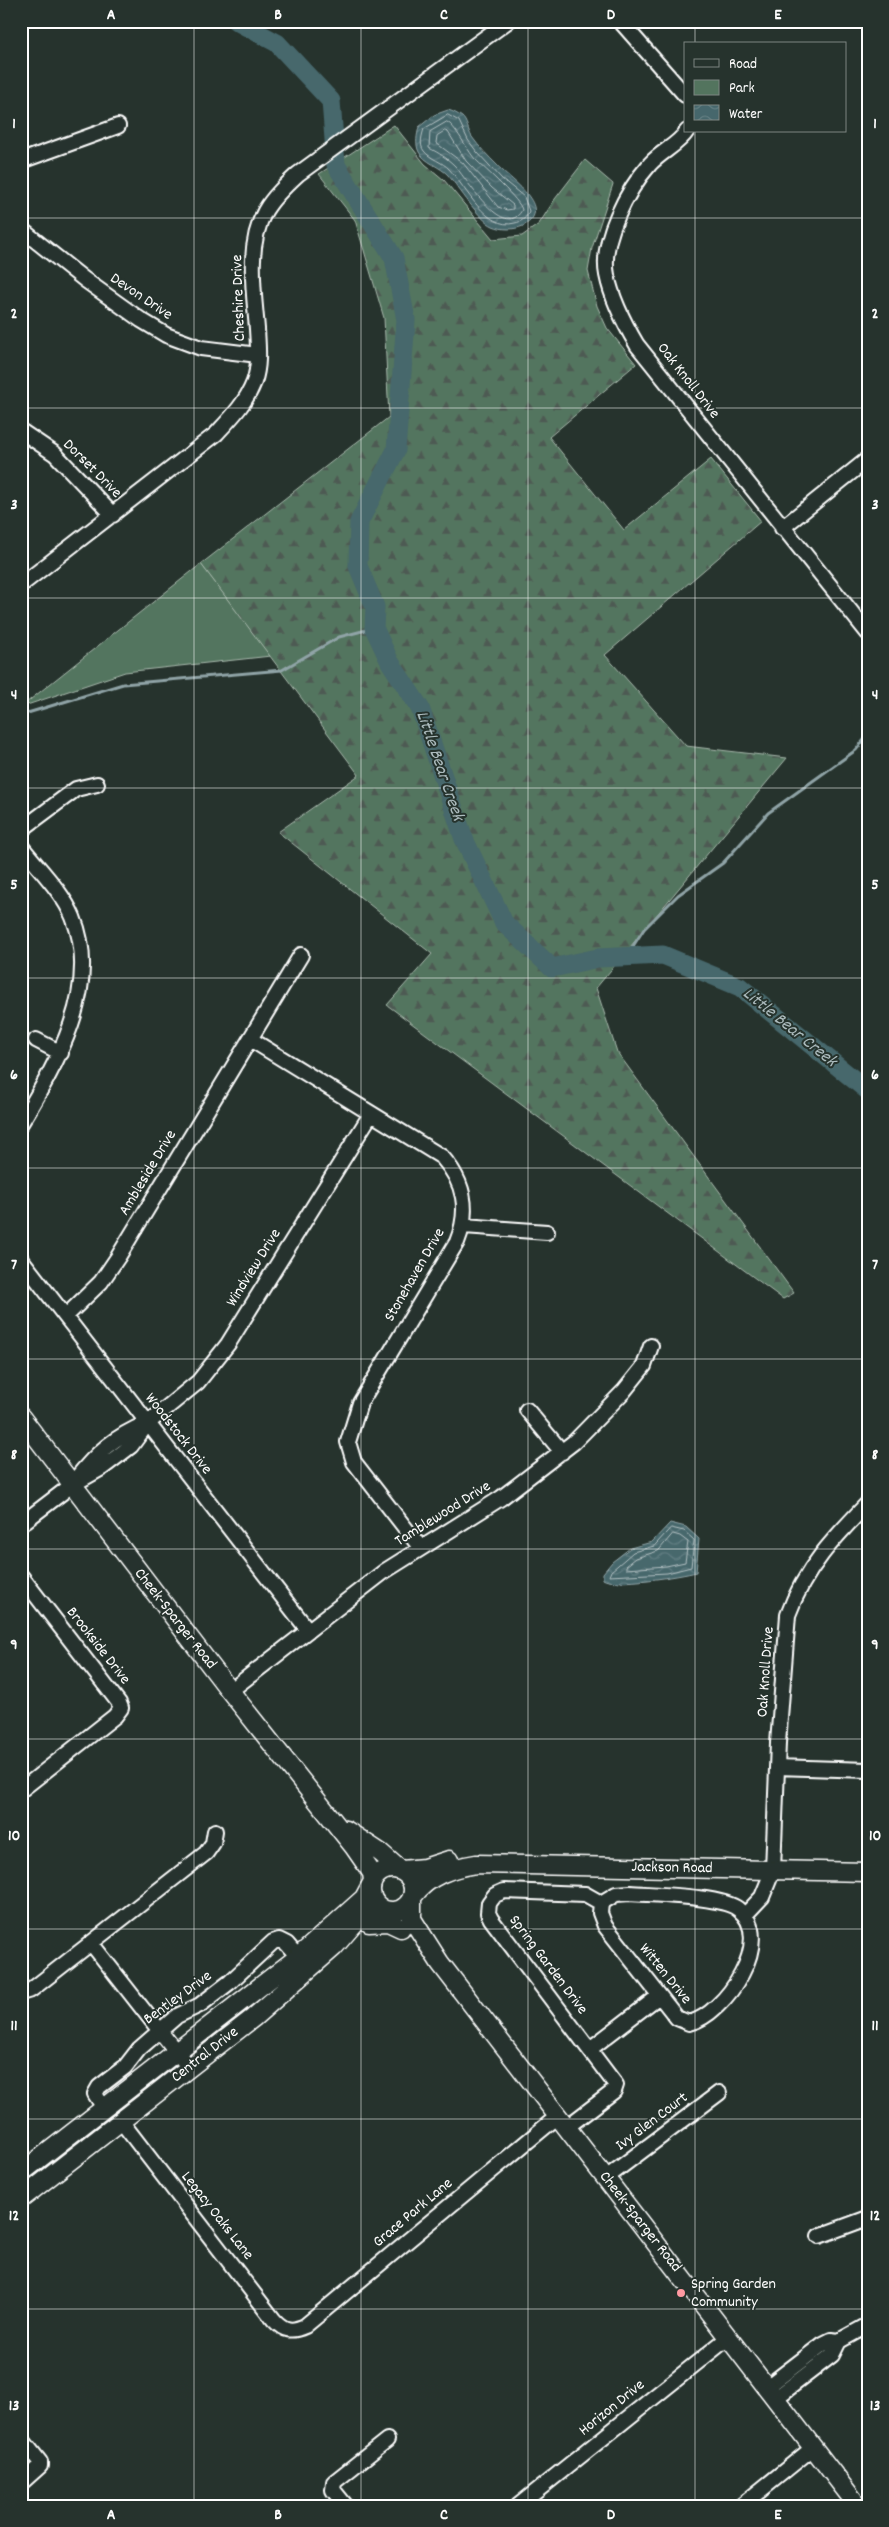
<svg xmlns="http://www.w3.org/2000/svg" width="889" height="2527" viewBox="0 0 889 2527" font-family="Dekko,sans-serif">
  <style>
    .green { fill: #53745e; stroke: #a9baae }
    .forest { fill: url(#forest-firs); stroke: #a9baae }
    .water { fill: url(#water-waves); stroke: #90a4a7 }
    .lines { fill: none; stroke-linecap: round; stroke-linejoin: round }
    .shore { stroke: #b5c2c4; stroke-width: 1 }
    .stream { stroke: #90a4a7; stroke-width: 3 }
    .river { stroke: #46676c; stroke-width: 19 }
    .minor-casing { stroke: #fff; stroke-width: 18 }
    .major-casing { stroke: #fff; stroke-width: 21 }
    .minor { stroke: #26332d; stroke-width: 14 }
    .major { stroke: #26332d; stroke-width: 18 }
    .grid { fill: none; stroke: #fff; stroke-width: 1; stroke-opacity: 0.55 }
    .poi-dot { fill: #ff9aa2; stroke: #26332d; stroke-width: 2 }
    .labels { text-anchor: middle; dominant-baseline: central; stroke-width: 4; stroke-linejoin: round; paint-order: stroke }
    .street-label { font-size: 16px; fill: #fff; stroke: #26332d }
    .poi-label { font-size: 16px; fill: #fff; stroke: #26332d; text-anchor: start }
    .water-label { font-size: 18px; font-style: italic; fill: #acbbbd; stroke: #26332d }
    .neatline { fill: none; stroke: #fff; stroke-width: 2 }
    .grid-label { font-size: 16px; text-anchor: middle; font-weight: bold; fill: #fff }
  </style>
  <defs>
    <pattern id="forest-firs" width="22" height="20" patternUnits="userSpaceOnUse" patternTransform="scale(1.25)"><rect width="22" height="20" fill="#53745e"/><path d="M5 1l3.5 6h-7zM16 11l3.5 6h-7z" fill="#4e5a52"/></pattern>
    <pattern id="water-waves" width="16" height="10" patternUnits="userSpaceOnUse" patternTransform="scale(1.25)"><rect width="16" height="10" fill="#46676c"/><path d="M0 5q4-4 8 0t8 0" fill="none" stroke="#627e82"/></pattern>
  </defs>
  <rect width="100%" height="100%" fill="#26332d"/>
  <filter id="ink" filterUnits="userSpaceOnUse"><feTurbulence type="fractalNoise" baseFrequency=".02" numOctaves="2"/><feDisplacementMap in="SourceGraphic" scale="10" xChannelSelector="R" yChannelSelector="G"/><feConvolveMatrix kernelMatrix="1 2 1 2 8 2 1 2 1" color-interpolation-filters="sRGB"/></filter>
  <g filter="url(#ink)">
    <!-- green -->
    <path class="green" d="M 201,564 L 271,656 L 125,672 L 21,707 Z"/>
    <!-- forest -->
    <path class="forest" d="M 394,125 L 425,164 L 444,180 L 493,239 L 522,236 L 539,224 L 555,199 L 585,160 L 613,184 L 592,248 L 588,271 L 597,306 L 607,328 L 636,364 L 549,437 L 624,530 L 711,459 L 761,521 L 605,655 L 686,746 L 787,758 L 596,988 L 617,1052 L 794,1293 L 783,1299 L 387,1005 L 432,954 L 278,832 L 359,775 L 201,564 L 389,417 L 384,318 L 355,220 L 319,174 Z"/>
    <!-- water -->
    <path class="water" d="M 448,110 C 452,111 458,114 462,117 C 467,121 468,131 472,137 C 479,147 488,156 497,165 C 509,179 556,208 523,226 C 514,230 502,230 493,226 C 479,220 460,189 448,175 C 441,167 424,162 419,152 C 415,144 417,135 419,127 L 434,115 Z
      M 670,1523 L 686,1527 L 699,1539 L 696,1572 C 682,1576 613,1587 603,1579 L 603,1573 L 612,1562 L 630,1548 L 652,1542 Z"/>
    <g class="lines">
      <!-- shore -->
      <path class="shore" d="M 448,115 L 459,121 L 468,140 L 477,152 L 502,179 L 524,197 L 529,211 C 527,217 522,222 515,223 C 486,231 466,187 449,169 C 443,162 430,159 424,151 C 419,145 422,135 424,129 Z
        M 447,122 C 455,125 467,150 475,159 C 485,169 521,201 522,210 C 504,242 466,178 455,166 C 447,158 439,153 429,148 L 430,132 Z
        M 445,131 L 448,132 L 466,161 L 492,188 L 513,205 L 513,209 L 507,210 L 498,207 L 463,163 L 436,143 L 437,136 Z
        M 671,1528 L 684,1531 L 694,1540 L 691,1567 L 667,1573 L 609,1576 L 611,1571 L 625,1559 L 633,1552 L 654,1546 Z
        M 673,1534 L 680,1536 L 688,1542 L 685,1562 L 666,1566 L 626,1569 L 626,1566 L 636,1558 L 658,1551 Z"/>
      <!-- stream -->
      <path class="stream" d="M 21,715 L 123,684 L 282,670 L 339,637 L 374,628
        M 626,957 L 644,929 L 678,895 L 723,863 L 768,813 L 856,750 L 868,735"/>
      <!-- river -->
      <path class="river" d="M 236,21 L 277,43 L 331,101 L 336,165 L 394,258 L 406,320 L 396,450 L 359,522 L 358,566 L 375,607 L 374,628 L 390,662 L 420,708 L 464,839 L 504,923 L 552,968 L 598,958 L 663,955 L 740,987 L 868,1091"/>
      <!-- minor casing -->
      <g class="minor-casing">
        <path id="minor" d="M 620,21 L 685,95
          M 687,131 C 678,145 662,151 650,164 C 628,189 600,240 607,275 C 612,300 624,323 637,345 L 868,633
          M 21,161 L 118,126
          M 21,229 L 85,280 L 141,320 L 166,335 L 201,348 L 258,355
          M 21,431 L 55,454 L 113,515
          M 782,528 L 868,459
          M 21,585 L 216,434 C 231,418 246,403 254,382 C 260,365 258,347 257,329 C 254,292 246,246 265,211 C 273,197 286,185 298,174 L 508,21
          M 21,830 L 76,789 L 97,784
          M 21,846 C 38,868 62,891 73,917 C 102,987 56,1065 21,1123
          M 250,1039 L 442,1157 C 465,1183 470,1210 457,1242 L 360,1403 L 348,1442 L 354,1462 L 420,1547
          M 36,1040 L 61,1053
          M 464,1226 L 547,1232
          M 21,1259 L 308,1630
          M 66,1316 L 101,1282 L 118,1257 L 301,955
          M 527,1410 L 562,1452
          M 75,1480 C 97,1452 114,1437 147,1423
          M 21,1524 L 72,1485 L 102,1468 L 131,1446 L 148,1423 L 198,1382 L 228,1344 L 371,1114
          M 21,1576 L 119,1703 L 121,1708 L 115,1716 L 21,1790
          M 230,1691 L 385,1571 L 501,1498 L 574,1442 L 624,1391 L 644,1366 L 651,1346
          M 777,1767 L 868,1770
          M 630,1893 C 654,1895 722,1896 738,1909 C 777,1938 725,2015 689,2023 L 677,2018 L 605,1926 L 600,1913 L 601,1903 L 616,1894 Z
          M 745,1915 L 762,1897 L 773,1870 L 778,1743 L 788,1615 C 805,1568 834,1538 868,1503
          M 91,1943 L 189,2068
          M 21,1993 L 31,1990 L 206,1853 L 213,1843 L 215,1831
          M 590,2049 L 659,1996
          M 104,2108 L 95,2094 L 99,2087 L 125,2067 L 139,2049 L 177,2016 L 200,2005 L 230,1982 L 273,1942 L 279,1940 L 287,1944 L 298,1957
          M 121,2121 L 274,2320 C 284,2331 292,2332 305,2326 L 558,2116
          M 567,2127 L 614,2091 L 616,2085 L 491,1919 L 488,1913 L 489,1903 L 495,1895 L 504,1891 L 585,1894 L 601,1903
          M 606,2178 L 719,2093
          M 819,2236 L 868,2218
          M 767,2387 L 823,2344 L 831,2340 L 839,2341 L 868,2325
          M 776,2398 L 832,2355 L 839,2341
          M 21,2438 L 40,2462 L 40,2466 L 21,2483
          M 346,2506 L 333,2490 L 334,2482 L 387,2440
          M 518,2506 L 729,2337
          M 741,2506 L 814,2447"/>
      </g>
      <!-- major casing -->
      <g class="major-casing">
        <path id="major" d="M 21,1417 L 230,1691 L 354,1847 L 372,1873 L 373,1881
          M 346,1830 L 381,1853 L 399,1869
          M371 1890a21 21 0 1 1 42 0a21 21 0 1 1-42 0Z
          M 402,1870 L 424,1868 L 449,1860
          M 413,1896 C 429,1875 451,1868 476,1864 L 868,1872
          M 412,1899 L 412,1919 L 440,1963 L 858,2506
          M 369,1923 L 388,1922 L 401,1928
          M 21,2173 L 298,1957 L 364,1898 L 372,1883
          M 21,2199 L 253,2018 L 334,1947 L 359,1918 L 384,1910"/>
      </g>
      <!-- minor -->
      <use href="#minor" class="minor"/>
      <!-- major -->
      <use href="#major" class="major"/>
    </g>
  </g>
  <!-- grid -->
  <path class="grid" d="M 194,21 L 194,2506M 361,21 L 361,2506M 528,21 L 528,2506M 695,21 L 695,44M 695,131 L 695,2506M 21,218 L 868,218M 21,408 L 868,408M 21,598 L 868,598M 21,788 L 868,788M 21,978 L 868,978M 21,1168 L 868,1168M 21,1359 L 868,1359M 21,1549 L 868,1549M 21,1739 L 868,1739M 21,1929 L 868,1929M 21,2119 L 868,2119M 21,2309 L 868,2309"/>
  <!-- markers -->
  <circle class="poi-dot" cx="681" cy="2293" r="5"/>
  <g class="labels">
    <!-- street labels -->
    <g class="street-label">
      <text transform="translate(141 297) rotate(34)">Devon Drive</text>
      <text transform="translate(239 298) rotate(-92)">Cheshire Drive</text>
      <text transform="translate(688 381) rotate(52)">Oak Knoll Drive</text>
      <text transform="translate(92 469) rotate(45)">Dorset Drive</text>
      <text transform="translate(148 1173) rotate(-59)">Ambleside Drive</text>
      <text transform="translate(254 1268) rotate(-58)">Windview Drive</text>
      <text transform="translate(415 1275) rotate(-60)">Stonehaven Drive</text>
      <text transform="translate(178 1434) rotate(52)">Woodstock Drive</text>
      <text transform="translate(443 1514) rotate(-32)">Tamblewood Drive</text>
      <text transform="translate(175 1619) rotate(52)">Cheek-Sparger Road</text>
      <text transform="translate(98 1646) rotate(52)">Brookside Drive</text>
      <text transform="translate(766 1672) rotate(-86)">Oak Knoll Drive</text>
      <text transform="translate(672 1868) rotate(1)">Jackson Road</text>
      <text transform="translate(548 1965) rotate(53)">Spring Garden Drive</text>
      <text transform="translate(665 1974) rotate(51)">Witten Drive</text>
      <text transform="translate(178 1998) rotate(-36)">Bentley Drive</text>
      <text transform="translate(205 2055) rotate(-38)">Central Drive</text>
      <text transform="translate(652 2122) rotate(-37)">Ivy Glen Court</text>
      <text transform="translate(413 2213) rotate(-40)">Grace Park Lane</text>
      <text transform="translate(217 2216) rotate(52)">Legacy Oaks Lane</text>
      <text transform="translate(640 2222) rotate(52)">Cheek-Sparger Road</text>
      <text transform="translate(612 2408) rotate(-39)">Horizon Drive</text>
    </g>
    <!-- poi labels -->
    <g class="poi-label">
      <text x="691" y="2284">Spring Garden<tspan x="691" dy="18">Community</tspan></text>
    </g>
    <!-- water labels -->
    <g class="water-label">
      <text transform="translate(439 766) rotate(71)">Little Bear Creek</text>
      <text transform="translate(789 1028) rotate(39)">Little Bear Creek</text>
    </g>
  </g>
  <!-- margin -->
  <rect width="889" height="2527" fill="none" stroke="#26332d" stroke-width="55"/>
  <!-- legend -->
  <rect x="684" y="42" width="162" height="90" fill="#26332d" stroke="#7d8581"/>
  <rect x="694" y="59" width="25" height="8" fill="#26332d" stroke="#7d8581"/>
  <text x="729" y="68" font-size="15" fill="#ffffff">Road</text>
  <rect x="694" y="80" width="25" height="15" fill="#53745e" stroke="#7d8581"/>
  <text x="729" y="92" font-size="15" fill="#ffffff">Park</text>
  <rect x="694" y="105" width="25" height="15" fill="url(#water-waves)" stroke="#7d8581"/>
  <text x="729" y="118" font-size="15" fill="#ffffff">Water</text>
  <rect x="28" y="28" width="834" height="2472" class="neatline"/>
  <g class="grid-label">
    <text x="111" y="19">A</text>
    <text x="278" y="19">B</text>
    <text x="444" y="19">C</text>
    <text x="611" y="19">D</text>
    <text x="778" y="19">E</text>
    <text x="14" y="128">1</text>
    <text x="875" y="128">1</text>
    <text x="14" y="318">2</text>
    <text x="875" y="318">2</text>
    <text x="14" y="509">3</text>
    <text x="875" y="509">3</text>
    <text x="14" y="699">4</text>
    <text x="875" y="699">4</text>
    <text x="14" y="889">5</text>
    <text x="875" y="889">5</text>
    <text x="14" y="1079">6</text>
    <text x="875" y="1079">6</text>
    <text x="14" y="1269">7</text>
    <text x="875" y="1269">7</text>
    <text x="14" y="1459">8</text>
    <text x="875" y="1459">8</text>
    <text x="14" y="1649">9</text>
    <text x="875" y="1649">9</text>
    <text x="14" y="1840">10</text>
    <text x="875" y="1840">10</text>
    <text x="14" y="2030">11</text>
    <text x="875" y="2030">11</text>
    <text x="14" y="2220">12</text>
    <text x="875" y="2220">12</text>
    <text x="14" y="2410">13</text>
    <text x="875" y="2410">13</text>
    <text x="111" y="2519">A</text>
    <text x="278" y="2519">B</text>
    <text x="444" y="2519">C</text>
    <text x="611" y="2519">D</text>
    <text x="778" y="2519">E</text>
  </g>
</svg>
